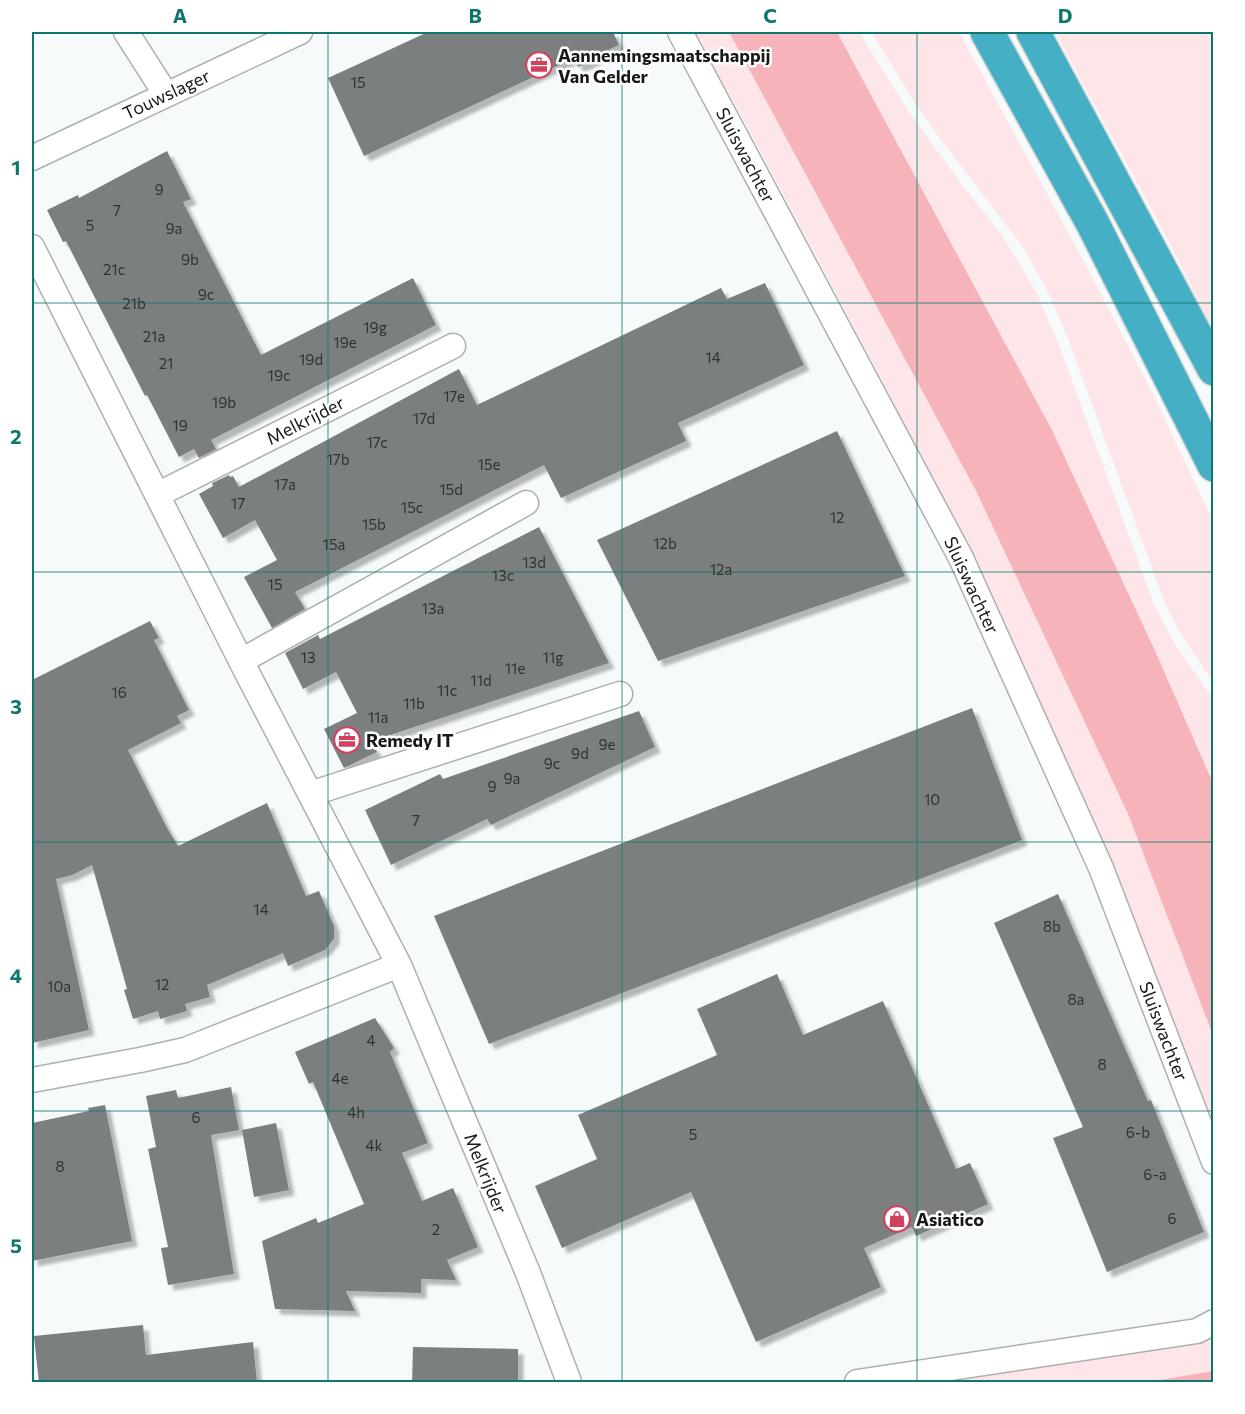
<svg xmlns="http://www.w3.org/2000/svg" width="1245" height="1414" viewBox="0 0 1245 1414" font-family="Commissioner,sans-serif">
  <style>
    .green { fill: #fee5e7 }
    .water { fill: #f6b4ba }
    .building { fill: #7c7f80; filter: url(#shadow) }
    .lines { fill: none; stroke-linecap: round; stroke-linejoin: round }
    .minor-casing { stroke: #acb0b1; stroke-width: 27 }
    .highway-casing { stroke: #d5d5d5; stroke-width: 36 }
    .minor { stroke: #fff; stroke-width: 24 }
    .highway { stroke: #45b0c5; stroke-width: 33 }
    .grid { fill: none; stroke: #0f766e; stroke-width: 1.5; stroke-opacity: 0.55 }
    .labels { text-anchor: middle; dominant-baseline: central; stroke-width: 5; stroke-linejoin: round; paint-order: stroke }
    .number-label { font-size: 15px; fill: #303232 }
    .poi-label { font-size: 18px; font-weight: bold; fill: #171818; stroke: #fff; text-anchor: start }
    .street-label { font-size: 18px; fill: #171818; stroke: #fff }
    .neatline { fill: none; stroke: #0f766e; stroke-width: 2 }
    .grid-label { font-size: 20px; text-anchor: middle; font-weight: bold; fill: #0f766e }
  </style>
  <defs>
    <filter id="shadow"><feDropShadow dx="5.5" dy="5.5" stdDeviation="1.5" flood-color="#0004"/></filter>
  </defs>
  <rect width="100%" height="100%" fill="#f6fafb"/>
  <!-- green -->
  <path class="green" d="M 693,32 L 729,32 L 975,489 L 1128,814 L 1213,1035 L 1213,1127 L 1139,935 L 1037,697 L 890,395 L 740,113 Z
    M 837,32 L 859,32 L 907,109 L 960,182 L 1002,235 L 1037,293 L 1057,340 L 1154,604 L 1173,641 L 1213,699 L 1213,783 L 1157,655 L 1052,430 Z
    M 871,32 L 959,32 L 1088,269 L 1153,394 L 1213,521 L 1213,682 L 1181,635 L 1164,601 L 1067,336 L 1046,288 L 1023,247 L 941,140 L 915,103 Z
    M 1055,32 L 1213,32 L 1213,330 L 1166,236 Z
    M 1213,1336 L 1213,1371 L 1148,1382 L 927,1382 L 1186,1343 Z"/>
  <!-- water -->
  <path class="water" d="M 729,32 L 837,32 L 1052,430 L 1157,655 L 1213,783 L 1213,1035 L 1128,814 L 975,489 Z
    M 1213,1371 L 1213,1382 L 1148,1382 Z"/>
  <!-- building -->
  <path class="building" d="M 428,32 L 613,32 L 619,45 L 595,56 L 596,59 L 578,67 L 574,58 L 364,156 L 328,78 Z
    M 167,151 L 191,199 L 183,202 L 261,355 L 413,278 L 436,325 L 211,440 L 216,449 L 199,458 L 194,449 L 179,457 L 147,395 L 145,396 L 66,241 L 63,242 L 47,210 L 78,195 L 79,198 Z
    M 765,283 L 804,365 L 678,423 L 686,441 L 561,498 L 544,465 L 295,592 L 305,609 L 272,628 L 244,577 L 277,560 L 255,520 L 223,538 L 199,494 L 213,486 L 212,483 L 229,475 L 230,477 L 233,476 L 239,487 L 459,369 L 477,405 L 721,288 L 727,299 Z
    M 837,431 L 905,576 L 658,661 L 597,540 Z
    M 539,527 L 609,663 L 369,742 L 377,752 L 344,768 L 324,729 L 357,713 L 336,672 L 303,689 L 285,653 L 318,635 L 320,639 Z
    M 150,621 L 159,638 L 154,640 L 189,710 L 177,716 L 181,723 L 128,750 L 166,826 L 178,846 L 267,803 L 306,896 L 319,891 L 334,926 L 334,939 L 325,950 L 288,966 L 283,953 L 207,985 L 210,997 L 185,1004 L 187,1011 L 160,1019 L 158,1011 L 133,1019 L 124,990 L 127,989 L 92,865 L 72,875 L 56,879 L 89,1030 L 32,1043 L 32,680 Z
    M 972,708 L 1022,840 L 489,1044 L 434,916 Z
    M 639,711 L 655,747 L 491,825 L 487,819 L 391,865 L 365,810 L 440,774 L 443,779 Z
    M 1058,894 L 1148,1101 L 1151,1100 L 1204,1232 L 1107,1272 L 1053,1138 L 1083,1127 L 994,923 Z
    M 777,974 L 803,1035 L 883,1001 L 956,1169 L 970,1163 L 988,1204 L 916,1236 L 912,1227 L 864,1248 L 881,1287 L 756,1342 L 691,1192 L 562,1248 L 535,1186 L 597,1159 L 578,1115 L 717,1055 L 697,1009 Z
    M 375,1018 L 394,1048 L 390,1052 L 428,1143 L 402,1153 L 422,1201 L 453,1188 L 478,1247 L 447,1260 L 456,1280 L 421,1279 L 421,1293 L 346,1291 L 355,1311 L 275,1309 L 262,1241 L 316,1218 L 318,1223 L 364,1204 L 313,1082 L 309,1084 L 295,1052 Z
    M 231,1087 L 239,1130 L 211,1135 L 234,1274 L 168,1285 L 161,1248 L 168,1247 L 148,1149 L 156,1147 L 146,1096 L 176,1090 L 178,1098 Z
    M 105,1105 L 132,1241 L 32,1261 L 32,1123 L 89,1111 L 88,1108 Z
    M 276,1123 L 289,1190 L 254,1197 L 242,1130 Z
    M 143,1325 L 146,1355 L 253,1342 L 257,1383 L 39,1383 L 34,1336 Z
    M 413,1347 L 518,1349 L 518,1383 L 412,1383 Z"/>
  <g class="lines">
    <!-- minor casing -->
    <g class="minor-casing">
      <path id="minor" d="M 126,32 L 165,93
        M 680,32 L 961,558 L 1101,868 L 1214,1162
        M 32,158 L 300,32
        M 32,247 L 241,661 L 399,965 L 528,1273 L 569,1382
        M 157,495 L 453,346
        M 241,661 L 526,503
        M 310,794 L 620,694
        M 32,1080 L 140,1060 L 185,1050 L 399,965
        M 857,1382 L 1197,1331 L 1214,1322"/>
    </g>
    <!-- highway casing -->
    <g class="highway-casing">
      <path id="highway" d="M 987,32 L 1093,224 L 1214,465
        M 1033,32 L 1214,369"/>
    </g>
    <!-- minor -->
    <use href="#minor" class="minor"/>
    <!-- highway -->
    <use href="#highway" class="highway"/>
  </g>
  <!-- grid -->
  <path class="grid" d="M 328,32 L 328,1382M 622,32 L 622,1382M 917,32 L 917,1382M 32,303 L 1214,303M 32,572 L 1214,572M 32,842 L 1214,842M 32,1111 L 1214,1111"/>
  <!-- icons -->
  <defs>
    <g id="office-ring" transform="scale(1.35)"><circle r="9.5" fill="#fff" stroke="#d1415e" stroke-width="1.5"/><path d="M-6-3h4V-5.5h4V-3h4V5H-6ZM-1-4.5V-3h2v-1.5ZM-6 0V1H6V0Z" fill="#d1415e"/></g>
    <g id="shop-ring" transform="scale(1.35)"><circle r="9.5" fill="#fff" stroke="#d1415e" stroke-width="1.5"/><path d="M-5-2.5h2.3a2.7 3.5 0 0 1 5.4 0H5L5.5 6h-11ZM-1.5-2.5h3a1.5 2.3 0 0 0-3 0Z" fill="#d1415e"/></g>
  </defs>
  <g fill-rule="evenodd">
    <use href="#office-ring" x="539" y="65"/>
    <use href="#office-ring" x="347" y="740"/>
    <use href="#shop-ring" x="897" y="1219"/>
  </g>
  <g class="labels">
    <!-- number labels -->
    <g class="number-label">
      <text x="358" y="82">15</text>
      <text x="159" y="189">9</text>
      <text x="117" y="210">7</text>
      <text x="90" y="225">5</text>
      <text x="174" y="228">9a</text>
      <text x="190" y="259">9b</text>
      <text x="114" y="269">21c</text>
      <text x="206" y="294">9c</text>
      <text x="134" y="303">21b</text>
      <text x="375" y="327">19g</text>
      <text x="154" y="336">21a</text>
      <text x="345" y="342">19e</text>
      <text x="713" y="357">14</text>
      <text x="311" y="359">19d</text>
      <text x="166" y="363">21</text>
      <text x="279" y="375">19c</text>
      <text x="454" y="396">17e</text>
      <text x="224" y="402">19b</text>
      <text x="424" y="418">17d</text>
      <text x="180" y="425">19</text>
      <text x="377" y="442">17c</text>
      <text x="338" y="459">17b</text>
      <text x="489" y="464">15e</text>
      <text x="285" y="484">17a</text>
      <text x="451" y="489">15d</text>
      <text x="238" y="503">17</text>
      <text x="412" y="507">15c</text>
      <text x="837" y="517">12</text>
      <text x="374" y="524">15b</text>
      <text x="665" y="543">12b</text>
      <text x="334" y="544">15a</text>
      <text x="534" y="562">13d</text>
      <text x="721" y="569">12a</text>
      <text x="503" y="575">13c</text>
      <text x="275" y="584">15</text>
      <text x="433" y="608">13a</text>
      <text x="308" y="657">13</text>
      <text x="553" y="657">11g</text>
      <text x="515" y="668">11e</text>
      <text x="481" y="680">11d</text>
      <text x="447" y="690">11c</text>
      <text x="119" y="692">16</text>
      <text x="414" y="703">11b</text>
      <text x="378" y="717">11a</text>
      <text x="607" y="744">9e</text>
      <text x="580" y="753">9d</text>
      <text x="552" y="763">9c</text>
      <text x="512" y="778">9a</text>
      <text x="492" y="786">9</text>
      <text x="932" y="799">10</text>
      <text x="416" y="820">7</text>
      <text x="261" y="909">14</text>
      <text x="1052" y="926">8b</text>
      <text x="162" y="984">12</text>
      <text x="59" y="986">10a</text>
      <text x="1076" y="999">8a</text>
      <text x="371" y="1040">4</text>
      <text x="1102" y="1064">8</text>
      <text x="340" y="1078">4e</text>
      <text x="356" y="1112">4h</text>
      <text x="196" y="1117">6</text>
      <text x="1138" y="1132">6-b</text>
      <text x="693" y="1134">5</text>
      <text x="374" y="1145">4k</text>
      <text x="60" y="1166">8</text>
      <text x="1155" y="1174">6-a</text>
      <text x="1172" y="1218">6</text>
      <text x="436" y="1229">2</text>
    </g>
    <!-- poi labels -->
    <g class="poi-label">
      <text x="558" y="55">Aannemingsmaatschappij<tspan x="558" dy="21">Van Gelder</tspan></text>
      <text x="366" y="740">Remedy IT</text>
      <text x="916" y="1219">Asiatico</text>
    </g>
    <!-- street labels -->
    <g class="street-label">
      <text transform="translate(166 94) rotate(-25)">Touwslager</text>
      <text transform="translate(746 155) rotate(62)">Sluiswachter</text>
      <text transform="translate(305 420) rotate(-27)">Melkrijder</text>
      <text transform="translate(972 585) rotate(65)">Sluiswachter</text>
      <text transform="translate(1164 1031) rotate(69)">Sluiswachter</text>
      <text transform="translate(486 1173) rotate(68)">Melkrijder</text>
    </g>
  </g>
  <!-- border -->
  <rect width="1245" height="1414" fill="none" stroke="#ffffff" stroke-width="66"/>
  <rect x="33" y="33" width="1179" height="1348" class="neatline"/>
  <g class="grid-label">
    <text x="180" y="23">A</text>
    <text x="475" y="23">B</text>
    <text x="770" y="23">C</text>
    <text x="1065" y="23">D</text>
    <text x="16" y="175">1</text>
    <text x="16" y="444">2</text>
    <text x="16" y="714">3</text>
    <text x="16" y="983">4</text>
    <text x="16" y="1253">5</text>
  </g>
</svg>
